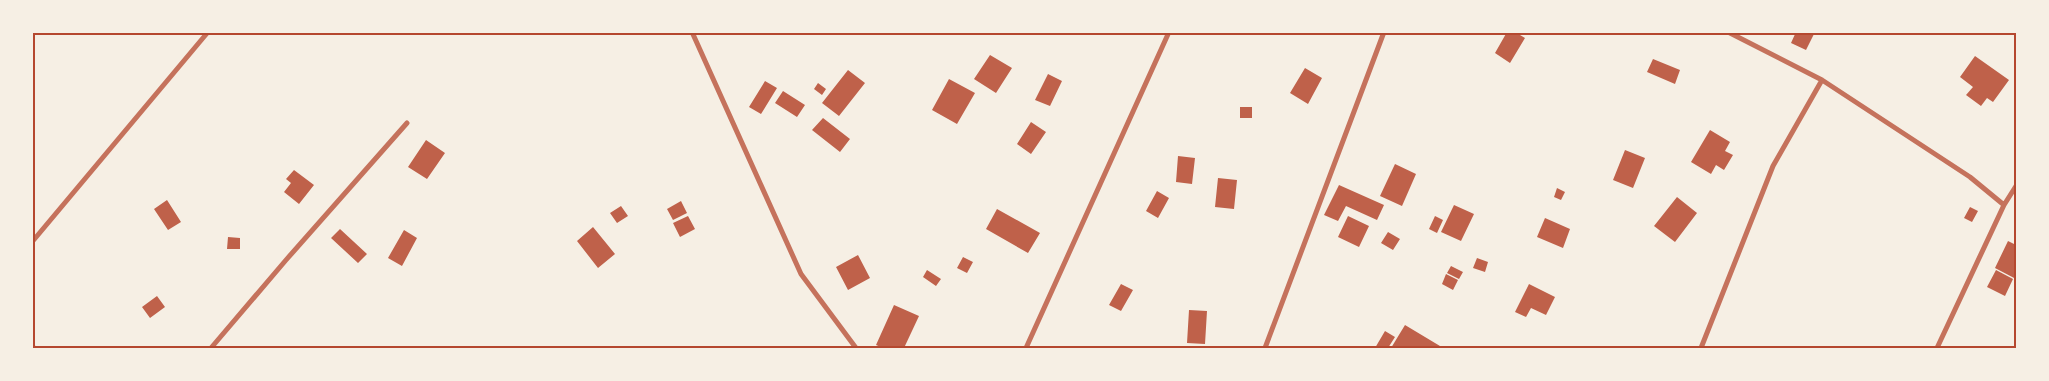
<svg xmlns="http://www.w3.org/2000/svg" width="2049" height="381" viewBox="0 0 2049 381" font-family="'Source Sans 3',sans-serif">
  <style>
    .building { fill: #bf614a }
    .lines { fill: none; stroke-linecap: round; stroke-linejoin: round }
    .minor { stroke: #c5725c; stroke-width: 5 }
    .neatline { fill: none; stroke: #b5482f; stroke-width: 2 }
  </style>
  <rect width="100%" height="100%" fill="#f6efe4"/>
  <!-- building -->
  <path class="building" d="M 1507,32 L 1515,32 L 1525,38 L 1510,63 L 1495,53 Z
    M 1796,32 L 1815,32 L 1806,50 L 1791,43 Z
    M 990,55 L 1012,68 L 996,93 L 974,79 Z
    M 1975,56 L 2009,80 L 1993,102 L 1987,98 L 1981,106 L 1966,95 L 1973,87 L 1960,77 Z
    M 1653,59 L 1680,70 L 1675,84 L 1647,72 Z
    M 1305,68 L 1322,78 L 1308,104 L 1290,93 Z
    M 848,70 L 865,83 L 839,116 L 822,103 Z
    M 1048,74 L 1062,81 L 1050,106 L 1035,100 Z
    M 949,79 L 975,93 L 957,124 L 932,110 Z
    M 765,81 L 777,88 L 761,114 L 749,107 Z
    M 818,83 L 826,89 L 822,95 L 814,89 Z
    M 783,91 L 805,105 L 797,117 L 775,103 Z
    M 1240,107 L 1252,107 L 1252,118 L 1240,118 Z
    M 823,118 L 850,139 L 840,152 L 812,130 Z
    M 1031,122 L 1046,132 L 1031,154 L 1017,144 Z
    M 1710,130 L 1730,142 L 1725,151 L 1733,155 L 1724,170 L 1716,165 L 1711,174 L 1691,162 Z
    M 426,140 L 445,153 L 427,179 L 408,167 Z
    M 1625,150 L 1645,158 L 1633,188 L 1613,180 Z
    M 1178,156 L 1195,158 L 1192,184 L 1176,182 Z
    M 1395,164 L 1416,174 L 1402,206 L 1380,196 Z
    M 294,170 L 314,185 L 299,204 L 284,192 L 291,183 L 286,179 Z
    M 1218,178 L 1237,180 L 1234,209 L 1215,207 Z
    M 1339,185 L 1384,205 L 1377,220 L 1346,206 L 1338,221 L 1324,215 Z
    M 1557,188 L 1565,192 L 1561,200 L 1554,197 Z
    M 1157,191 L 1169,198 L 1158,218 L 1146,211 Z
    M 1677,197 L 1697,213 L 1675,242 L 1654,226 Z
    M 167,200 L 181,222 L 168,230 L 154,209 Z
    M 681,201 L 687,213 L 673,220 L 667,209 Z
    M 1454,205 L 1474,214 L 1461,241 L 1441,232 Z
    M 621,206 L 628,216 L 617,223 L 610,213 Z
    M 1970,207 L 1978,211 L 1972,222 L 1964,218 Z
    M 997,209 L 1040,233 L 1028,253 L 986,229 Z
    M 688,216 L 695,229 L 680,237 L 673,223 Z
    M 1348,216 L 1369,226 L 1359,247 L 1338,237 Z
    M 1435,216 L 1443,220 L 1437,233 L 1429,229 Z
    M 1545,218 L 1570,229 L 1563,248 L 1537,237 Z
    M 593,227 L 615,254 L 598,268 L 577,241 Z
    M 340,229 L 367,254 L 358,263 L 331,238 Z
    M 404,230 L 417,238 L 402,266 L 388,258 Z
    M 1388,232 L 1400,239 L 1393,250 L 1381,243 Z
    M 228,237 L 240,238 L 240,249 L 227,249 Z
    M 2008,241 L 2016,245 L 2016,279 L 1995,268 Z
    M 858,255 L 870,278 L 848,290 L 836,267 Z
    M 963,257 L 973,262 L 967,273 L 957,268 Z
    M 1477,258 L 1488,262 L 1485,272 L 1473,268 Z
    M 1451,266 L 1463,272 L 1459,279 L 1447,273 Z
    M 927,270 L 941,279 L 936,286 L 923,277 Z
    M 1996,270 L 2013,279 L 2005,296 L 1987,287 Z
    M 1446,274 L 1458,280 L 1453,290 L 1442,284 Z
    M 1121,284 L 1133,290 L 1121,311 L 1109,305 Z
    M 1529,284 L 1555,297 L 1546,315 L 1531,308 L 1526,317 L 1515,312 Z
    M 157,296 L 165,307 L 150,318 L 142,307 Z
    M 894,305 L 919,316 L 904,348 L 883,348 L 876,345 Z
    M 1189,310 L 1207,311 L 1205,344 L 1187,343 Z
    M 1405,325 L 1440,346 L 1438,348 L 1391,348 Z
    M 1385,331 L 1395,337 L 1388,348 L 1375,348 Z"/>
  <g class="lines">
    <!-- minor -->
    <path class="minor" d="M 692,32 L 801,274 L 856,348
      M 1728,32 L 1822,80 L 1970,177 L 2004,205
      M 32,242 L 208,32
      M 32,346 L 34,348
      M 211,348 L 286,260 L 407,123
      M 1026,348 L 1169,32
      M 1265,348 L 1384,32
      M 1701,348 L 1773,166 L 1822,80
      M 1937,348 L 2004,205 L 2016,186"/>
  </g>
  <!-- border -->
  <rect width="2049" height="381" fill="none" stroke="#f6efe4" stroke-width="68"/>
  <rect x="34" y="34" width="1981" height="313" class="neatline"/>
</svg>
